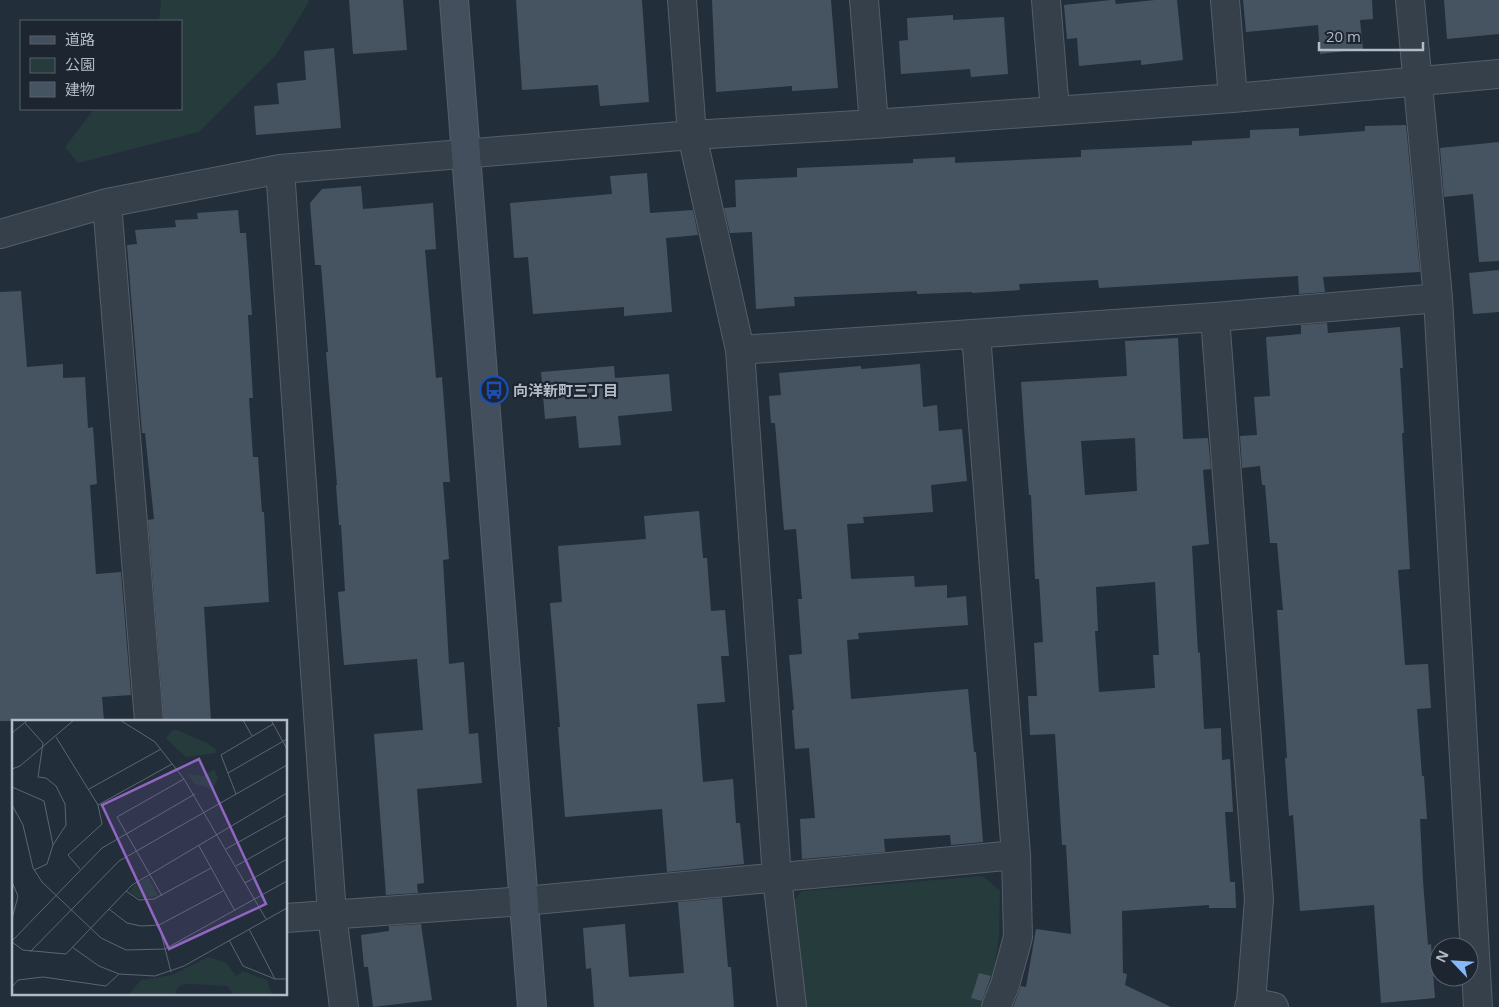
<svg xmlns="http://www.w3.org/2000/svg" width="1499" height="1007" viewBox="0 0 1499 1007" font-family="'Open Sans','Noto Sans JP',sans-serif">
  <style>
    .green { fill: #253b3c }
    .building { fill: #465462; fill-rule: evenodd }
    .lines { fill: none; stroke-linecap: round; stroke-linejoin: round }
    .street-casing { stroke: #555e69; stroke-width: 30 }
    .secondary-casing { stroke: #555e69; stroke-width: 30 }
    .street { stroke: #36404b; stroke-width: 28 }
    .secondary { stroke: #444f5e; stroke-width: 28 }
    .labels { text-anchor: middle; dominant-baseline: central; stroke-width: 4.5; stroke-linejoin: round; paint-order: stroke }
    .poi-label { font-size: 15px; font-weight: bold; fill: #b2bbc7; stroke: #1c2530; text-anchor: start }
    .inset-road { fill: none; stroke: #5c6673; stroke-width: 1 }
    .view { fill: #9165c2; fill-opacity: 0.15; stroke: #9165c2; stroke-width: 2.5 }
    .inset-edge { fill: none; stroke: #b2bbc7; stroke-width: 2.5 }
  </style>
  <rect width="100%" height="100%" fill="#232e3b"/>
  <!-- green -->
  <path class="green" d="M 161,0 L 308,0 L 309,2 L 276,55 L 199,132 L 78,163 L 65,147 L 94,109 L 181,109 L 181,21 L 159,21 Z
    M 982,876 L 1000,890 L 999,937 L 993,977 L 981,1007 L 802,1007 L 794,901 L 802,891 Z"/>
  <!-- building -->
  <path class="building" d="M 349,0 L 403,0 L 407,50 L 353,54 Z
    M 516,0 L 642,0 L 649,102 L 600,106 L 598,85 L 522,90 Z
    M 712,0 L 831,0 L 838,88 L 792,91 L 792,86 L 716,92 Z
    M 1111,0 L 1115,0 L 1116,4 L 1155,0 L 1177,0 L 1183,60 L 1141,65 L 1141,60 L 1079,66 L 1077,38 L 1067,39 L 1064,5 Z
    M 1243,0 L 1372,0 L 1373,19 L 1360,20 L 1363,49 L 1320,54 L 1318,25 L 1246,32 Z
    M 1444,0 L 1499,0 L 1499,34 L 1447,39 Z
    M 953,15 L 953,20 L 1004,17 L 1008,74 L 971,77 L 970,69 L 901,74 L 899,41 L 908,40 L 907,18 Z
    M 334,48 L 341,128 L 256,135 L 254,106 L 279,104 L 277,83 L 306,80 L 304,51 Z
    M 1406,125 L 1420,272 L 1323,277 L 1325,292 L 1299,294 L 1298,276 L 1099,288 L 1098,280 L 1019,284 L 1020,290 L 972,293 L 972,292 L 917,294 L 917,291 L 794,297 L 795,306 L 756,309 L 752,232 L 730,233 L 724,208 L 736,207 L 735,180 L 797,177 L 797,168 L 913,163 L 913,159 L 955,157 L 955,163 L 1081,157 L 1081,150 L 1192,145 L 1192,141 L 1250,138 L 1250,130 L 1299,128 L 1299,136 L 1365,131 L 1365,126 Z
    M 1499,142 L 1499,261 L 1479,262 L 1473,194 L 1444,197 L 1440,148 Z
    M 647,173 L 650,213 L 693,210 L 698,235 L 666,238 L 672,312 L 624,316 L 624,307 L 533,314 L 528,257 L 514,258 L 510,203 L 612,194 L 610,176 Z
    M 361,186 L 363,209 L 433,203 L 436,249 L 425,250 L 436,378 L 442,377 L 450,482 L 443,482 L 449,559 L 443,560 L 449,664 L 464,662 L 469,734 L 478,733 L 482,783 L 417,789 L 424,883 L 417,884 L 418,893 L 386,895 L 374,734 L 423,730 L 417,659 L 344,665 L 338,592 L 345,591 L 341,525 L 339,525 L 336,485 L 337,485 L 326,352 L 328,352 L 321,265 L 315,265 L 310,203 L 322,189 Z
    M 238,210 L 240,233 L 246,233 L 252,315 L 248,315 L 253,398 L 249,398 L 253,457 L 258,457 L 262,512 L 264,512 L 269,602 L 204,607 L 211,721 L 164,721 L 148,520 L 154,519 L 145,433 L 142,433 L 127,245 L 137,244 L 135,230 L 176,227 L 175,220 L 198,219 L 197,213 Z
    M 1499,270 L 1499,312 L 1473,314 L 1469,273 Z
    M 21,291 L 27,367 L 63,364 L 63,378 L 85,377 L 88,428 L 93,427 L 97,484 L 90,485 L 96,574 L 121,572 L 131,695 L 102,697 L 104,721 L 0,721 L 0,292 Z
    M 1327,323 L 1328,333 L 1400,327 L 1403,368 L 1400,368 L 1404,433 L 1402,433 L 1410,569 L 1398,570 L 1405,665 L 1428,664 L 1431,708 L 1417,709 L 1422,776 L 1424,776 L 1427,819 L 1420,819 L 1423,881 L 1428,945 L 1431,944 L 1435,998 L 1381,1003 L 1374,905 L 1300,911 L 1293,815 L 1289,816 L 1285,758 L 1287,758 L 1277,610 L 1283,610 L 1277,543 L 1270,543 L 1265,485 L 1262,485 L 1260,466 L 1242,468 L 1240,436 L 1257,435 L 1254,397 L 1270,396 L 1266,337 L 1301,334 L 1301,325 Z
    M 1178,338 L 1183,439 L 1208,438 L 1211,469 L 1203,470 L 1209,544 L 1192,546 L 1198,653 L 1200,652 L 1204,729 L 1221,728 L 1222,760 L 1230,759 L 1233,812 L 1225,812 L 1230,882 L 1235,882 L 1236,908 L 1209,908 L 1209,905 L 1122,911 L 1123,973 L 1127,974 L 1125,985 L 1171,1007 L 1013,1007 L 1021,986 L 1026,987 L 1036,929 L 1071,934 L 1066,845 L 1062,845 L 1055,734 L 1030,735 L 1028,696 L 1037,696 L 1034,643 L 1043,642 L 1039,579 L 1035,579 L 1031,495 L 1029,495 L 1024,428 L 1021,382 L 1127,376 L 1125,341 ZM 1135,438 L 1137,491 L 1085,495 L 1081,441 ZM 1155,582 L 1159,655 L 1153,655 L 1155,688 L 1099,692 L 1095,631 L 1098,631 L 1096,587 Z
    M 920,364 L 923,407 L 937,405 L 939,431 L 962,429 L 967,481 L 931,485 L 933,512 L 863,517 L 864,523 L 847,524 L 851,579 L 914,576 L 915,587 L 947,585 L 947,598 L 966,596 L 968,625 L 858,633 L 859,639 L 847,640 L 851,699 L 968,689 L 974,752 L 976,752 L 983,842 L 951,845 L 950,835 L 884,839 L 885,852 L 802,859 L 800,819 L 815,818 L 809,748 L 795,749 L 792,710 L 794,710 L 789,655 L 802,654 L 798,599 L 802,599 L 796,529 L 784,530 L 775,423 L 771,423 L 769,396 L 781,395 L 779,373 L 861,366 L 861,369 Z
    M 614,366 L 615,378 L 669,374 L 672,411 L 618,416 L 621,445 L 579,448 L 576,416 L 545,419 L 541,372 Z
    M 699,511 L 703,558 L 707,558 L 711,611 L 725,610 L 729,656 L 721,656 L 725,702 L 697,704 L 703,782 L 733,779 L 736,823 L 740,823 L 744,864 L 667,872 L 662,809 L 565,817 L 558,727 L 560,727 L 550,603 L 562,602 L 558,546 L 646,539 L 644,516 Z
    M 722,898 L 728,967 L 731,967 L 734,1007 L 594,1007 L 591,968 L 586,969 L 583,928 L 625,924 L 629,977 L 684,973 L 678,902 Z
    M 421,924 L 432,1000 L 373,1007 L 368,967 L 364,967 L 361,935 L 389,931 L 389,926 Z
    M 979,973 L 991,976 L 982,1001 L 971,998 Z"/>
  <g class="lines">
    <!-- street casing -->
    <g class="street-casing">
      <path id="street" d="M 682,0 L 692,135 L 740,350 L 777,878 L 792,1007
        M 864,0 L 874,124
        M 1046,0 L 1055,111
        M 1225,0 L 1233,98
        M 1410,0 L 1438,298 L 1478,1007
        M 280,169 L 332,915 L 344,1007
        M 107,203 L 149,721
        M 0,234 L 107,203 L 280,169 L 692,135 L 874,124 L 1233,98 L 1499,74
        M 1215,317 L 1259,899 L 1251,1002 L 1249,1007
        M 976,334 L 1016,855 L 1018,937 L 1005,985 L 996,1007
        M 740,350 L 1215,317 L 1438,298
        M 286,918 L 524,901 L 1016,855
        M 1251,1002 L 1274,1007"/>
    </g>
    <!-- secondary casing -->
    <g class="secondary-casing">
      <path id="secondary" d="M 454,0 L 532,1007"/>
    </g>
    <!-- street -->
    <use href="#street" class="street"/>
    <!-- secondary -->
    <use href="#secondary" class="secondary"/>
  </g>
  <!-- icons -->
  <defs>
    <g id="bus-ring" transform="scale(1.4375)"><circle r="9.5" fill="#1c2530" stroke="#1a4fb4" stroke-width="1.5"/><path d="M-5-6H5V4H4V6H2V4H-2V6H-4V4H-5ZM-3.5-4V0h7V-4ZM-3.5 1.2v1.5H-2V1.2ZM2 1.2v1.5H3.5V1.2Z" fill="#1a4fb4"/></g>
  </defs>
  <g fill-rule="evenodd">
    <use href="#bus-ring" x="494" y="390"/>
  </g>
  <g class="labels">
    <!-- poi labels -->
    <g class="poi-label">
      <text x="513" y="390">向洋新町三丁目</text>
    </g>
  </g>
  <!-- overview -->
  <g transform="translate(12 720)">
    <rect width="275" height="275" fill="#232e3b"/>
    <path d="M 165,10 L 195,23 L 205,30 L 204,33 L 174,37 L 154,19 L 159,11 ZM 202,49 L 206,58 L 201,69 L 183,64 L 175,54 L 191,56 ZM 137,157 L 146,176 L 127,178 L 117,172 L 123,164 ZM 196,237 L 215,243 L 224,256 L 231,251 L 255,260 L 260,275 L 222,275 L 215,266 L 177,264 L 169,265 L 163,272 L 164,275 L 116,275 L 129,260 L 160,255 Z" fill="#253b3c"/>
    <path class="inset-road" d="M 108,0 L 143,22 L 172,59 L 254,199M 231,0 L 240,16M 259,0 L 275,29M 13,3 L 31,23 L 26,57 L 34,58 L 44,66 L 53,84 L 54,105 L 41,125M 0,13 L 16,0M 44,17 L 86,85 L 90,104 L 56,135 L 68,149M 0,49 L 8,46 L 62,0M 216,53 L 275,19M 0,67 L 32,81 L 41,125 L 35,144 L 22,150M 77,69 L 149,29M 224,74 L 209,35 L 261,4M 0,85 L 11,105 L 21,148 L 30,162 L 89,218 L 114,230 L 153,229 L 275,161M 86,85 L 160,44M 187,126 L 223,191M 214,129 L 275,95M 224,146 L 275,117M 0,162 L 6,176 L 0,199M 233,163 L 275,139M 114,171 L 127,180 L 142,179 L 199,148M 150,176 L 105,97 L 172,59M 97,189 L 115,203 L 129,206 L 147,205 L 211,171M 147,205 L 159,252M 237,209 L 263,259M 217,220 L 231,246 L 263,259 L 275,259M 0,221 L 90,128 L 183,74M 0,222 L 11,230 L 54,234 L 120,165 L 275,73M 60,227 L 87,246 L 107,254 L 143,256 L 172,246 L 275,188M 18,232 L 107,141 L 275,45M 0,267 L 6,260 L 31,257 L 94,266 L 107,254"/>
    <path class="view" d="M 187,39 L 254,184 L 157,229 L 90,85 Z"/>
    <rect width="275" height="275" class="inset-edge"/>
  </g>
  <!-- legend -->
  <rect x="20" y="20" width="162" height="90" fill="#1c2530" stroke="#58616c"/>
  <rect x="30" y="36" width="25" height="8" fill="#444f5e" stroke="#58616c"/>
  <text x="65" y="45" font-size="15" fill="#b2bbc7">道路</text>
  <rect x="30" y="58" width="25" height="15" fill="#253b3c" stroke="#58616c"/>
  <text x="65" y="70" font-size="15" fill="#b2bbc7">公園</text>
  <rect x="30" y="82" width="25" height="15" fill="#465462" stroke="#58616c"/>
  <text x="65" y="95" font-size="15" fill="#b2bbc7">建物</text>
  <!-- north arrow -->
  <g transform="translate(1454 962) rotate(295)"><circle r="24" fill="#1c2530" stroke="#58616c"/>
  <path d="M0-4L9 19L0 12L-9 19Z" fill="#87b8f7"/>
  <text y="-8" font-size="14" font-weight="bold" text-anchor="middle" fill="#b2bbc7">N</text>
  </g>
  <!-- scale -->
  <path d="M1319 42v8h104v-8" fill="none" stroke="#b2bbc7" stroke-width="2.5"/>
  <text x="1326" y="42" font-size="15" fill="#b2bbc7" stroke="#1c2530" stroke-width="4" paint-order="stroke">20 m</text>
</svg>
